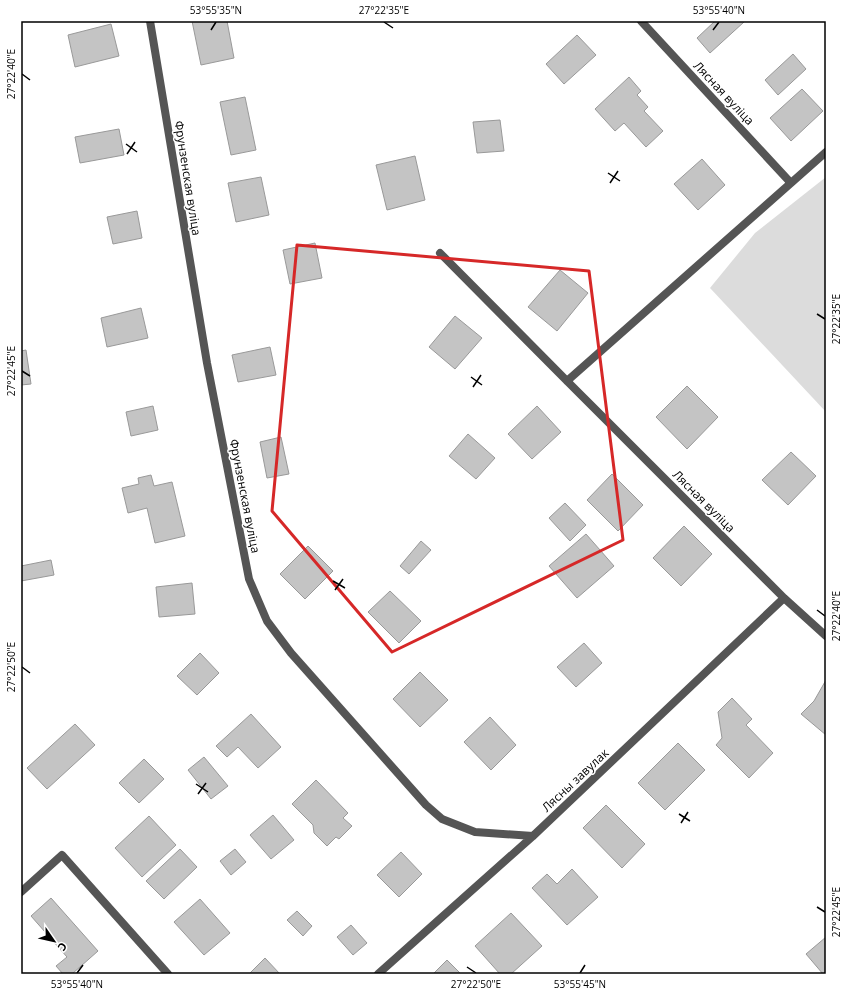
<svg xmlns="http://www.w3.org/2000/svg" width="847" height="995" viewBox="0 0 847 995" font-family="'Open Sans',sans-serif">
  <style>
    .green { fill: #dcdcdc }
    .building { fill: #c4c4c4; stroke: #999 }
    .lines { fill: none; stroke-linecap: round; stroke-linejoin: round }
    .street { stroke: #555; stroke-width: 8 }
    .marked { fill: none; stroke: #d62828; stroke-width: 3; stroke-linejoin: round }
    .ticks { fill: none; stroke: #000; stroke-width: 1.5 }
    .labels { text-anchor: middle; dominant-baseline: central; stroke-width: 3; stroke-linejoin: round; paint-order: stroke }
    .street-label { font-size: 12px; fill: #000; stroke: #fff }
    .neatline { fill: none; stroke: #000; stroke-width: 1.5 }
    .ticks-label { font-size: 10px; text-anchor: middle; fill: #000 }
  </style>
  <rect width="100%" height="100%" fill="#fff"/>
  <!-- green -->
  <path class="green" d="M 826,177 L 826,412 L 710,288 L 755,233 Z"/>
  <!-- building -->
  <path class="building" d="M 192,21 L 227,21 L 234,58 L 201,65 Z
    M 715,21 L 742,21 L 744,22 L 710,53 L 697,38 Z
    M 111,24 L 119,56 L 75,67 L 68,35 Z
    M 577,35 L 596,55 L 564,84 L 546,64 Z
    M 793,54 L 806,69 L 778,95 L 765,80 Z
    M 629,77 L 641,91 L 637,95 L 648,107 L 644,111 L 663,131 L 646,147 L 624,123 L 615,131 L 595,109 Z
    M 802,89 L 823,111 L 791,141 L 770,118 Z
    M 245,97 L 256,150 L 231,155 L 220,102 Z
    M 500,120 L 504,151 L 477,153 L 473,122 Z
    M 119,129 L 124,155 L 80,163 L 75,137 Z
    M 415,156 L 425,200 L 387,210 L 376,165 Z
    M 702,159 L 725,185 L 698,210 L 674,184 Z
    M 261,177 L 269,215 L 236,222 L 228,183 Z
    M 137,211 L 142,238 L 113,244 L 107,217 Z
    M 315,243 L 322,278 L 290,284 L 283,250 Z
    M 560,270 L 588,293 L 557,331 L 528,307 Z
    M 141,308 L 148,338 L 107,347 L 101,318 Z
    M 455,316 L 482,338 L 455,369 L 429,347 Z
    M 270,347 L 276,375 L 238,382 L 232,355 Z
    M 26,350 L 31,384 L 21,385 L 21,351 Z
    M 687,386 L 718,417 L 687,449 L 656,417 Z
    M 153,406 L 158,430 L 131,436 L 126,412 Z
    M 537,406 L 561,432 L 532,459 L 508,434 Z
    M 468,434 L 495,458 L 476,479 L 449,456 Z
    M 281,437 L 289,474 L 267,478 L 260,442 Z
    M 791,452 L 816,476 L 788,505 L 762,480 Z
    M 612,474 L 643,505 L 618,531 L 587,500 Z
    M 151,475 L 154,486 L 172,482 L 185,536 L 155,543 L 147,508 L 128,513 L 122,488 L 139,484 L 138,478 Z
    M 565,503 L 586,525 L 570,541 L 549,518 Z
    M 684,526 L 712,554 L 681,586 L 653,558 Z
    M 586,534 L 614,566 L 577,598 L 549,566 Z
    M 421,541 L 431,550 L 409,574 L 400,566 Z
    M 308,546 L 333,571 L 305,599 L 280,574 Z
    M 51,560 L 54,575 L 21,581 L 21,566 Z
    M 192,583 L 195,614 L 159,617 L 156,587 Z
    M 390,591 L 421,621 L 399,643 L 368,612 Z
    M 584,643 L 602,663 L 576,687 L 557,667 Z
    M 200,653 L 219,673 L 197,695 L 177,676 Z
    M 420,672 L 448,700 L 420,727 L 393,699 Z
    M 826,680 L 826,735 L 801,714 L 814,701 Z
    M 732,698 L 752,719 L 746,725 L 773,753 L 749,778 L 716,745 L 722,738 L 718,712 Z
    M 251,714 L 281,747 L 258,768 L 238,747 L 227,757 L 216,746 Z
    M 490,717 L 516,745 L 491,770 L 464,742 Z
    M 75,724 L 95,745 L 47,789 L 27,768 Z
    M 678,743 L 705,770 L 665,810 L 638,783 Z
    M 204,757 L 228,786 L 211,799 L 188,770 Z
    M 144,759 L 164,779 L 139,803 L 119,783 Z
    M 316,780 L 348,813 L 343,818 L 352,826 L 339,839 L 336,837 L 327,846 L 314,833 L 313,825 L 292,804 Z
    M 606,805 L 645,844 L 622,868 L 583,828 Z
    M 273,815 L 294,840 L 271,859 L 250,835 Z
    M 149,816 L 176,845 L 142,877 L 115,848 Z
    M 180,849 L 197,867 L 164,899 L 146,881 Z
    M 235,849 L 246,862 L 231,875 L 220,861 Z
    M 401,852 L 422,874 L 399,897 L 377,875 Z
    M 572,869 L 598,897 L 567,925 L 532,888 L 547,874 L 557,884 Z
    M 51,898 L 98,951 L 72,974 L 63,974 L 56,966 L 67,957 L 31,916 Z
    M 200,899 L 230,933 L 204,955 L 174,922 Z
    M 297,911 L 312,926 L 303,936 L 287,920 Z
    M 511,913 L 542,946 L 511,974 L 500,974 L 475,946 Z
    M 351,925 L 367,943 L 353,955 L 337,937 Z
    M 826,937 L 826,974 L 823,974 L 806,954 Z
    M 265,958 L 280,974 L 249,974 Z
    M 447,960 L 461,974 L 433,974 Z"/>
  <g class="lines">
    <!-- street -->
    <path class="street" d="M 150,21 L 207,363 L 249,579 L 267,621 L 291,653 L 426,805 L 442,819 L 475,832 L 533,836
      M 641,21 L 790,182
      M 440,253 L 567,381 L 784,598 L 826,636
      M 567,381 L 826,152
      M 21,892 L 62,855 L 168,974
      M 378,974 L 533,836 L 784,598"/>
  </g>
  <!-- marked area -->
  <path class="marked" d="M 297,245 L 589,271 L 623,540 L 392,652 L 272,511 Z"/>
  <!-- ticks -->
  <path class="ticks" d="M 384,22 L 393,28M 211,30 L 216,22M 713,30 L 719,22M 22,74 L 30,80M 126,144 L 137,152M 127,154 L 135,142M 608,173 L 620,181M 610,183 L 618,171M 817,314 L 825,319M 22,371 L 30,376M 471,377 L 482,385M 473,387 L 481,375M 333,581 L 345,588M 335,590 L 343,579M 817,610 L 825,616M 22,667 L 30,673M 196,784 L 208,792M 198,794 L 206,783M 679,814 L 690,821M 681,823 L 688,812M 817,907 L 825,912M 467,967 L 476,973M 77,973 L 83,965M 580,973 L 585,965"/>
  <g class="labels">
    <!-- street labels -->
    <g class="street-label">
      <text transform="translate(724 93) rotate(47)">Лясная вуліца</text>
      <text transform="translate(188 178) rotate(81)">Фрунзенская вуліца</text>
      <text transform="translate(245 496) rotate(79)">Фрунзенская вуліца</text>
      <text transform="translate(704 501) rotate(45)">Лясная вуліца</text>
      <text transform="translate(575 780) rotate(-43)">Лясны завулак</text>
    </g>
  </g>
  <!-- border -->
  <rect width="847" height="995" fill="none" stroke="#ffffff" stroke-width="44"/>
  <!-- north arrow -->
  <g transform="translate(54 941) rotate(124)" stroke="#ffffff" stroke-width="3" paint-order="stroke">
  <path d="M0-3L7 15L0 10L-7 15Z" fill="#000000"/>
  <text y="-6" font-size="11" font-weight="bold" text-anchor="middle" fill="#000000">С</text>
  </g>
  <rect x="22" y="22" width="803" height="951" class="neatline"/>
  <g class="ticks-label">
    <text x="216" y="14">53°55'35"N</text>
    <text x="384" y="14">27°22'35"E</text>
    <text x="719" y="14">53°55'40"N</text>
    <text transform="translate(11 74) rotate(-90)" y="4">27°22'40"E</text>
    <text transform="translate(836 319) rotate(-90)" y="4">27°22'35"E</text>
    <text transform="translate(11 371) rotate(-90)" y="4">27°22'45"E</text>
    <text transform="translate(836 616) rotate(-90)" y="4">27°22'40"E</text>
    <text transform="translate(11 667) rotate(-90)" y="4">27°22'50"E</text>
    <text transform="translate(836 912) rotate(-90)" y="4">27°22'45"E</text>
    <text x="77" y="988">53°55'40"N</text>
    <text x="476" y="988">27°22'50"E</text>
    <text x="580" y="988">53°55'45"N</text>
  </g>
</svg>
